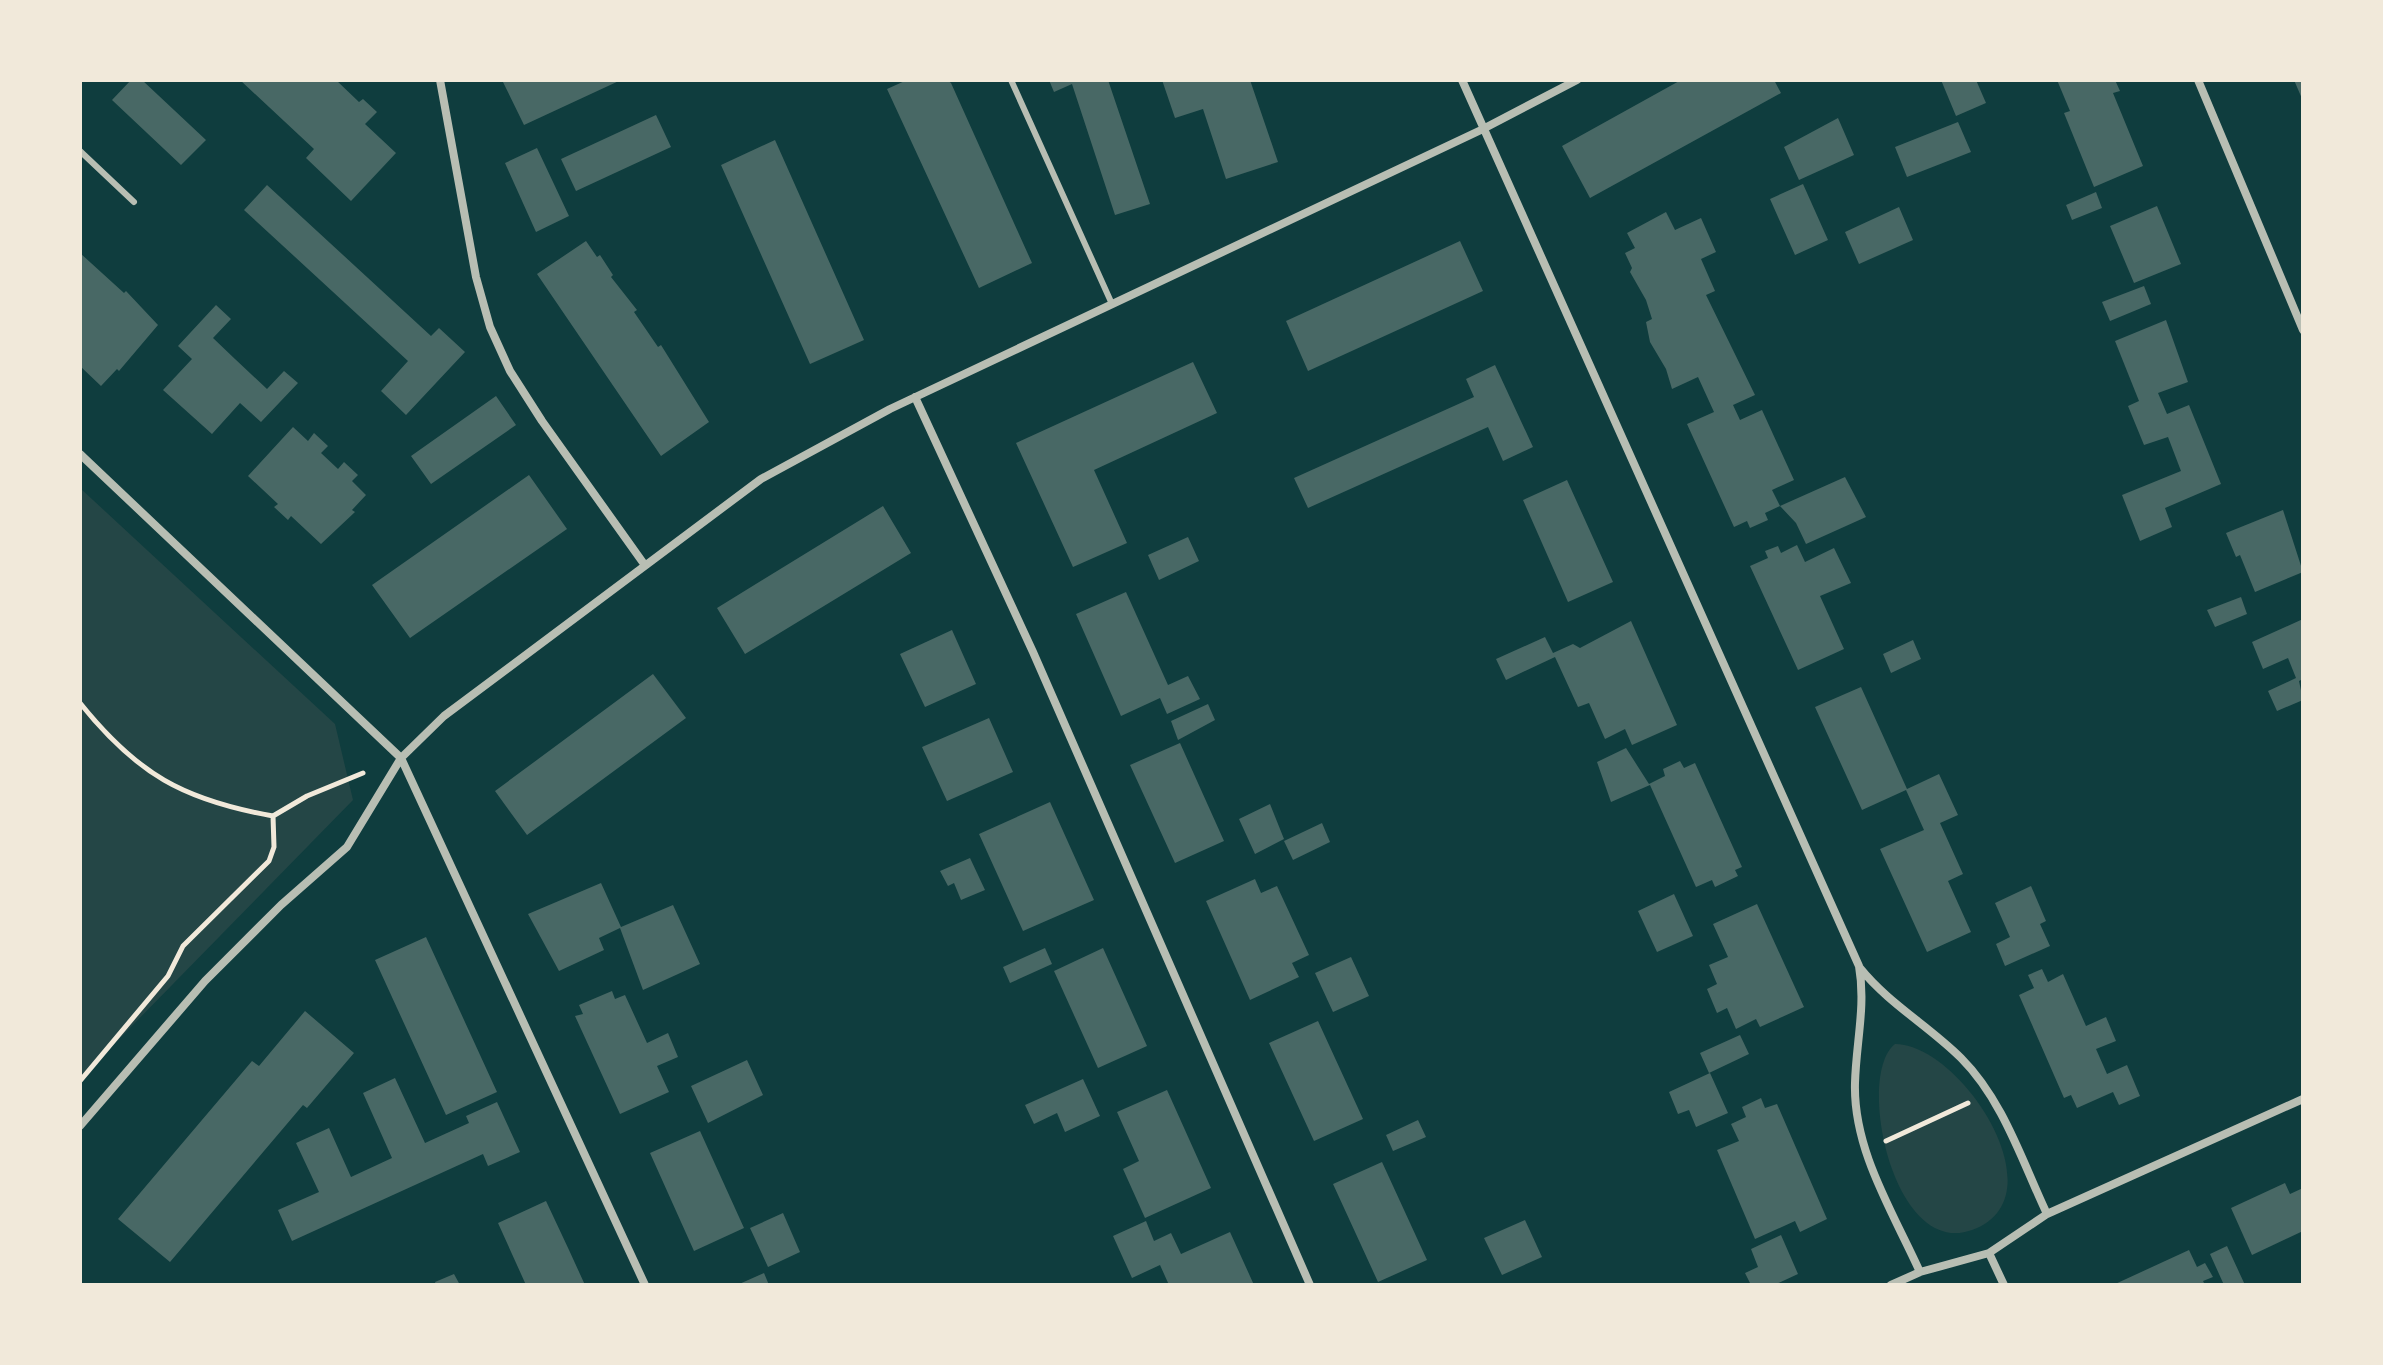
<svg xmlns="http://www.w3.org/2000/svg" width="2383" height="1365" viewBox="0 0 2383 1365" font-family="'IBM Plex Serif',serif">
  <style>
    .green { fill: #244646 }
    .building { fill: #486865 }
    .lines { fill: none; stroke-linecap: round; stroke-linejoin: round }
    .path { stroke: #f1e9da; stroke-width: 5 }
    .service { stroke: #b8beb3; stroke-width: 6 }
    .minor { stroke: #b8beb3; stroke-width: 8 }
  </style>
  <rect width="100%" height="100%" fill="#0f3d3e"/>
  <!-- green -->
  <path class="green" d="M 80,488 L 335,724 L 353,800 L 80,1079 Z
    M 1895,1044 C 1961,1044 2062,1198 1972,1230 C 1893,1259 1855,1075 1895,1044 Z"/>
  <!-- building -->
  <path class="building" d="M 131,80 L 142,80 L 206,140 L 181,165 L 112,100 Z
    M 240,80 L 336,80 L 359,102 L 363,99 L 377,112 L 365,124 L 396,153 L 351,201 L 306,158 L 314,149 Z
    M 502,80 L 621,80 L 524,125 Z
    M 907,80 L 947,80 L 951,83 L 1032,263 L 979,288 L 887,89 Z
    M 1049,80 L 1108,80 L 1150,204 L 1115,215 L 1072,84 L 1054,92 Z
    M 1162,80 L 1250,80 L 1278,162 L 1226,179 L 1203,109 L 1175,118 Z
    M 1681,80 L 1774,80 L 1781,93 L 1590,198 L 1562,146 Z
    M 1941,80 L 1976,80 L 1986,103 L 1956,116 Z
    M 2057,80 L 2115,80 L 2120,91 L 2113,93 L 2143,166 L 2094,187 L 2064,113 L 2070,111 Z
    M 2294,80 L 2303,80 L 2303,101 Z
    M 656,115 L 671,147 L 576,191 L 561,159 Z
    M 1838,118 L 1854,155 L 1799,180 L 1784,147 Z
    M 1958,122 L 1971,152 L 1907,177 L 1895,147 Z
    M 775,140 L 864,340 L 810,364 L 721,165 Z
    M 537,148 L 569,216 L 536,232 L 505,163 Z
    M 1803,184 L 1828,240 L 1795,255 L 1770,199 Z
    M 267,185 L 431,336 L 439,328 L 465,352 L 406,415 L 381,391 L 408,361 L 244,210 Z
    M 2096,192 L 2102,208 L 2072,220 L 2066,205 Z
    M 2157,206 L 2181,264 L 2134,283 L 2110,226 Z
    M 1899,207 L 1913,240 L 1859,264 L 1845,232 Z
    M 1666,212 L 1675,230 L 1701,218 L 1716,252 L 1701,259 L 1715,291 L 1706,295 L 1755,395 L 1733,405 L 1740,420 L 1762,410 L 1794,480 L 1772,490 L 1780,506 L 1845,477 L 1866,517 L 1806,544 L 1796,523 L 1780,506 L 1765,513 L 1768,520 L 1750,528 L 1747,521 L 1734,527 L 1687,424 L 1714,412 L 1698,377 L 1672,389 L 1666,369 L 1650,342 L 1646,322 L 1652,319 L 1646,300 L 1630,272 L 1632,268 L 1625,253 L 1635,248 L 1627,233 Z
    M 586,241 L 597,257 L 600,255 L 613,275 L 611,277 L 637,310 L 634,312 L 658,347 L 661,345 L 709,422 L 661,456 L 537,274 Z
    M 1460,241 L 1483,291 L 1308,371 L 1286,321 Z
    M 80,253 L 124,293 L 126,291 L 158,325 L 119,371 L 117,369 L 101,386 L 80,366 Z
    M 2144,286 L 2151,304 L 2110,321 L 2102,302 Z
    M 216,305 L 231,319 L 213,338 L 235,359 L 267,389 L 284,371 L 298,383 L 261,422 L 240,403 L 212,434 L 163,390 L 192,359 L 178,346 Z
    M 2166,320 L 2188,382 L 2158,393 L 2167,414 L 2189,405 L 2221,484 L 2165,508 L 2172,527 L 2140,541 L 2122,495 L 2181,471 L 2168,437 L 2144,445 L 2128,406 L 2139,401 L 2115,341 Z
    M 1193,362 L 1217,413 L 1094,470 L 1127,543 L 1073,567 L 1016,443 Z
    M 1495,365 L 1533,447 L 1503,461 L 1488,427 L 1308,508 L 1294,478 L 1474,397 L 1466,379 Z
    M 496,396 L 516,425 L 431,484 L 411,456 Z
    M 293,427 L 308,441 L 314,433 L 328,446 L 321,453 L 338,469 L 344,462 L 358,475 L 352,481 L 366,495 L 352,510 L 355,512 L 321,544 L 291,516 L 288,520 L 274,507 L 278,504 L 248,476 Z
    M 529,475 L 567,529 L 410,638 L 372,585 Z
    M 1567,480 L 1613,582 L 1568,602 L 1523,500 Z
    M 883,506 L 911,553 L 745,654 L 717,608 Z
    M 2283,510 L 2303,572 L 2255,592 L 2240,555 L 2236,557 L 2226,533 Z
    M 1188,537 L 1199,561 L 1159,580 L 1148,555 Z
    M 1797,545 L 1805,562 L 1834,548 L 1851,583 L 1820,596 L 1844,649 L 1798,670 L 1750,566 L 1768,558 L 1765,551 L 1778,546 L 1781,553 Z
    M 1126,592 L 1168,685 L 1188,676 L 1200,699 L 1167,714 L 1160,698 L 1121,716 L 1076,614 Z
    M 2241,597 L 2247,614 L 2215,627 L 2207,610 Z
    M 2303,619 L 2303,679 L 2299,681 L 2303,700 L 2277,711 L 2268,691 L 2296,678 L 2288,658 L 2263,669 L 2252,642 Z
    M 1631,621 L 1677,725 L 1632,745 L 1625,729 L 1605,739 L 1589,703 L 1578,707 L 1555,657 L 1506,680 L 1496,659 L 1545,637 L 1553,653 L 1573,644 L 1580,648 Z
    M 952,630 L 976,684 L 925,707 L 900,654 Z
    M 1913,640 L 1921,659 L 1891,673 L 1883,654 Z
    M 653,674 L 686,718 L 527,835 L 495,791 Z
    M 1861,687 L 1907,789 L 1939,774 L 1958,815 L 1940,823 L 1963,874 L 1948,881 L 1971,932 L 1927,952 L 1880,849 L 1924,830 L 1906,790 L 1862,810 L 1815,707 Z
    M 1208,704 L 1215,720 L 1178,740 L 1171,721 Z
    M 989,718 L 1013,772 L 947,801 L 922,747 Z
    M 1180,743 L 1224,841 L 1175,863 L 1130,765 Z
    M 1626,748 L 1649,784 L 1665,776 L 1663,769 L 1680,761 L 1684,768 L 1695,763 L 1742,867 L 1735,870 L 1738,876 L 1715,887 L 1712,880 L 1696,887 L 1650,785 L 1611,802 L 1597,762 Z
    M 1050,802 L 1094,900 L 1023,931 L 979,834 Z
    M 1270,804 L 1284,839 L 1255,854 L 1239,819 Z
    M 1322,823 L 1330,842 L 1293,860 L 1284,841 Z
    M 970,858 L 985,890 L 961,900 L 954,883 L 948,886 L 940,871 Z
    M 1255,879 L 1261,893 L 1277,886 L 1309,955 L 1292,963 L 1299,977 L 1250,1000 L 1206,901 Z
    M 601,883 L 621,927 L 673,905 L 700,964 L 643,990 L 620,928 L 599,938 L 604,950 L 559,971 L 528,914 Z
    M 2031,886 L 2046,921 L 2040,924 L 2050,946 L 2005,966 L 1996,944 L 2010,937 L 1995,903 Z
    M 1674,894 L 1693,936 L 1657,952 L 1638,911 Z
    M 1757,904 L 1804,1007 L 1760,1027 L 1756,1019 L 1736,1029 L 1727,1008 L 1717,1013 L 1707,989 L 1717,984 L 1709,965 L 1728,957 L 1713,924 Z
    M 426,937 L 497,1092 L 446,1115 L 375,960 Z
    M 1045,948 L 1052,964 L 1010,983 L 1003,967 Z
    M 1103,948 L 1147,1046 L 1098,1068 L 1054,971 Z
    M 1351,957 L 1369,996 L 1333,1012 L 1315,973 Z
    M 2042,969 L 2048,982 L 2063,974 L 2086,1026 L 2106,1017 L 2116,1041 L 2096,1049 L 2107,1074 L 2127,1065 L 2140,1096 L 2119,1105 L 2113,1092 L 2077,1108 L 2071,1095 L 2064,1098 L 2019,995 L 2034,988 L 2028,975 Z
    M 612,991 L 615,999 L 625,995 L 647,1043 L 668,1033 L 678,1057 L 657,1066 L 669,1092 L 620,1114 L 575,1016 L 583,1014 L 579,1005 Z
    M 305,1011 L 354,1053 L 307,1108 L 303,1105 L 170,1262 L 118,1219 L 252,1061 L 259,1066 Z
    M 1318,1021 L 1363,1119 L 1314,1141 L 1269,1043 Z
    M 1740,1035 L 1749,1054 L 1709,1073 L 1700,1053 Z
    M 747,1060 L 763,1095 L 708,1123 L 691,1086 Z
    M 1710,1073 L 1728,1113 L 1696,1127 L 1689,1110 L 1678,1114 L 1669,1092 Z
    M 395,1078 L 425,1143 L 469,1123 L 466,1116 L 497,1102 L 520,1152 L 488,1166 L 483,1154 L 292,1241 L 278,1210 L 319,1192 L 296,1143 L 329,1128 L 351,1177 L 392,1158 L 363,1093 Z
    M 1083,1079 L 1100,1116 L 1065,1132 L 1057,1113 L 1034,1124 L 1025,1105 Z
    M 1167,1090 L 1211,1188 L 1145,1218 L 1123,1169 L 1139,1161 L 1117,1112 Z
    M 1761,1098 L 1765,1108 L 1777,1104 L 1827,1219 L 1800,1232 L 1795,1221 L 1755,1239 L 1717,1150 L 1739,1141 L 1731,1124 L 1746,1117 L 1742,1107 Z
    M 1418,1120 L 1426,1137 L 1393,1151 L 1386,1135 Z
    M 700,1131 L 744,1228 L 694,1251 L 650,1153 Z
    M 1382,1162 L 1427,1260 L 1378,1282 L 1333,1184 Z
    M 2285,1183 L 2290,1194 L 2303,1188 L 2303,1231 L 2252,1255 L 2231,1208 Z
    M 546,1201 L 569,1250 L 585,1285 L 526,1285 L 498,1223 Z
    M 783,1213 L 800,1252 L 768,1267 L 750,1228 Z
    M 1525,1220 L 1542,1257 L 1502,1275 L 1484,1238 Z
    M 1146,1221 L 1154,1241 L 1171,1233 L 1181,1254 L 1230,1232 L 1254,1285 L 1169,1285 L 1160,1265 L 1132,1278 L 1113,1236 Z
    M 1781,1235 L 1798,1274 L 1774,1285 L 1751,1285 L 1745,1273 L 1758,1267 L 1751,1249 Z
    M 2227,1246 L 2245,1285 L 2224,1285 L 2210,1254 Z
    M 2189,1250 L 2197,1267 L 2205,1263 L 2213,1277 L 2203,1281 L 2205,1285 L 2113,1285 Z
    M 764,1273 L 769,1285 L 737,1285 Z
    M 454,1274 L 460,1285 L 436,1285 L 435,1282 Z"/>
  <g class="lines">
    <!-- path -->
    <path class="path" d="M 80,703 C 137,774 183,800 273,816 L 307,796 L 363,773
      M 80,1081 L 168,976 L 183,946 L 269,861 L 274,847 L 273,816
      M 1886,1141 L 1968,1103"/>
    <!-- service -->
    <path class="service" d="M 1011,80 L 1112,304
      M 80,151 L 134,202"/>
    <!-- minor -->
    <path class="minor" d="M 440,80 L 476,277 L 490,327 L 510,371 L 542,421 L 644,564
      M 1462,80 L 1859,966 C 1866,1006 1856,1043 1855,1083 C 1853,1150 1893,1212 1920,1272
      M 2198,80 L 2303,330
      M 915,397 L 1033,652 L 1310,1285
      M 80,454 L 401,758 L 645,1285
      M 1860,968 C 1889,1004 1929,1026 1961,1058 C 2003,1100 2022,1161 2047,1214
      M 80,1126 L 205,981 L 281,905 L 347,847 L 401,758 L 444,716 L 761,479 L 890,409 L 1481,130 L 1577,80
      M 1989,1253 L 2004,1285
      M 1891,1285 L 1920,1272 L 1989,1253 L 2047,1214 L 2303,1099"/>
  </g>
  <!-- border -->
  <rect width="2383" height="1365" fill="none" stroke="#f1e9da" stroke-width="164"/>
</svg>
